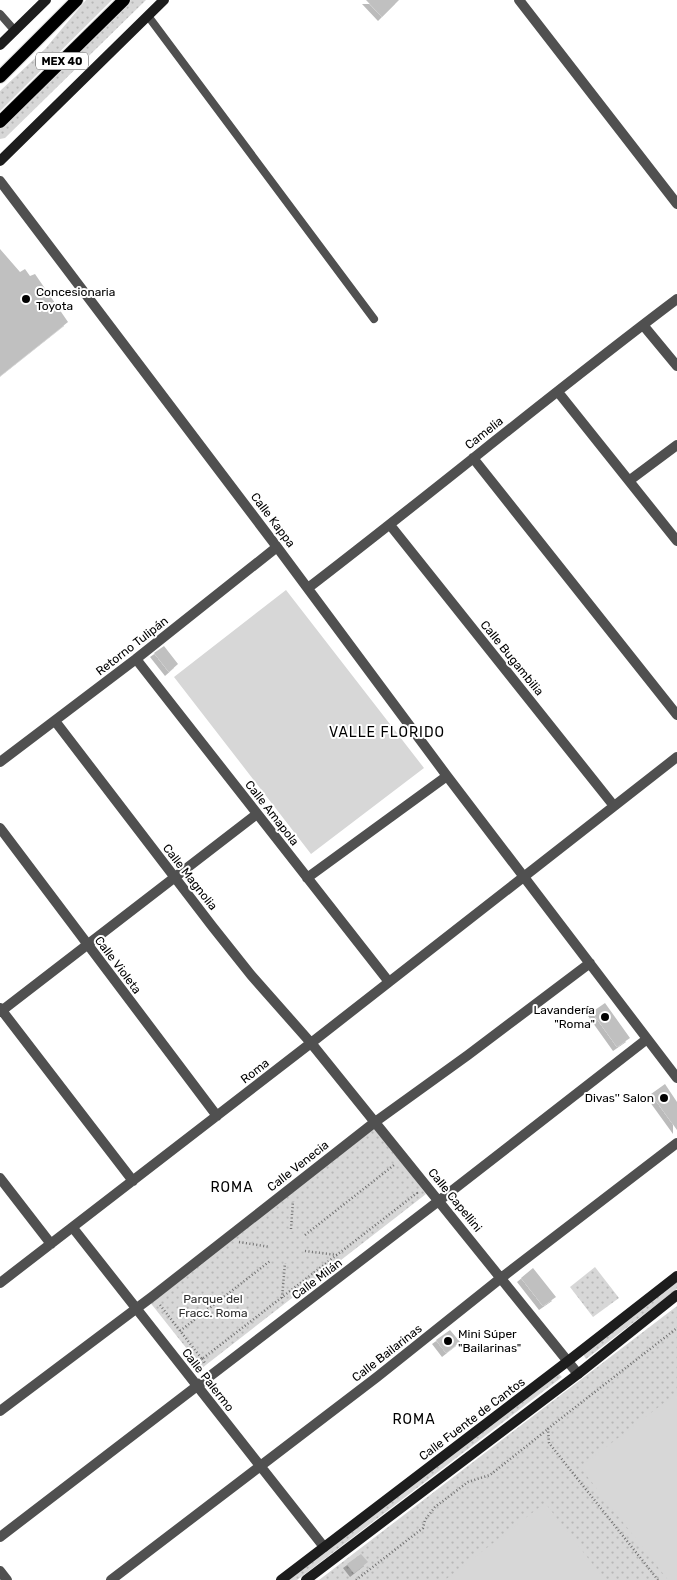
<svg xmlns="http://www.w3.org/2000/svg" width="677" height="1580" viewBox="0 0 677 1580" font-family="Rubik,sans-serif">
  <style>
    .grass { fill: url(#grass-dots) }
    .pitch { fill: #d7d7d7 }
    .building { fill: #c0c0c0; filter: url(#shadow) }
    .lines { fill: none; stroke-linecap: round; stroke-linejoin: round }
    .primary-casing { stroke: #dbdbdb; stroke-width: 14 }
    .path { stroke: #727272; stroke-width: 2.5; stroke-dasharray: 1 2.5; stroke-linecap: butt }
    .lane { stroke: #505050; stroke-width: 8 }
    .street { stroke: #505050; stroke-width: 10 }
    .secondary { stroke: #1d1d1d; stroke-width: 10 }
    .primary { stroke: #000; stroke-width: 12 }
    .poi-dot { fill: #000; stroke: #fff; stroke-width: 2 }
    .labels { text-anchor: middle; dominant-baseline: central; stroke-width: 4; stroke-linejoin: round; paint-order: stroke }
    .shield { fill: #fff; stroke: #4c4c4c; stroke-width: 1 }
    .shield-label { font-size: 11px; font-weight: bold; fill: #000 }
    .poi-label { font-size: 12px; fill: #000; stroke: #fff; text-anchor: start }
    .street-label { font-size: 12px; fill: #000; stroke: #fff }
    .park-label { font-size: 12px; fill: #2e2e2e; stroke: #fff }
    .neighbourhood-label { font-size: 14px; letter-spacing: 1px; fill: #000; stroke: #fff }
  </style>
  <defs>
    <pattern id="grass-dots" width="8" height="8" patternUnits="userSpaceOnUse" patternTransform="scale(1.25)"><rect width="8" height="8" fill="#d7d7d7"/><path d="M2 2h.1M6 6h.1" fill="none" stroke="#b7b7b7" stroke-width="1.8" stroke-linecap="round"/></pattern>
    <filter id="shadow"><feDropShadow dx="-4" dy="4" stdDeviation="0" flood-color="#0004"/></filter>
  </defs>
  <rect width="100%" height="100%" fill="#fff"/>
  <!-- grass -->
  <path class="grass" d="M 86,0 L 112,0 L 0,111 L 0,91 L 45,49 Z
    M 131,0 L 146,0 L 5,138 L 0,139 L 0,128 Z
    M 375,1128 L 426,1194 L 202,1368 L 149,1301 Z
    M 595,1267 L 619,1298 L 593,1317 L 570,1287 Z
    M 677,1281 L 677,1289 L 586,1359 L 583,1354 Z
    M 677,1306 L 677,1580 L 319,1580 Z
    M 559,1374 L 562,1377 L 297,1580 L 289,1580 Z"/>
  <!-- pitch -->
  <path class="pitch" d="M 286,590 L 424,768 L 311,854 L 174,677 Z
    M 677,1393 L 677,1580 L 668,1580 L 580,1467 Z
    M 545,1503 L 605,1580 L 445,1580 Z"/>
  <!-- building -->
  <path class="building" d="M 366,0 L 399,0 L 382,17 Z
    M 0,249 L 20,272 L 25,269 L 30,276 L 35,274 L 68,322 L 0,376 Z
    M 164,646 L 178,664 L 169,672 L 154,653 Z
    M 605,1003 L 630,1038 L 617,1047 L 592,1012 Z
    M 665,1084 L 677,1102 L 677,1130 L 651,1094 Z
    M 533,1268 L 556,1297 L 543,1306 L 521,1278 Z
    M 450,1330 L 460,1342 L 446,1353 L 436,1340 Z
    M 361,1554 L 368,1562 L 354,1573 L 347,1564 Z"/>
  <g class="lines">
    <!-- primary casing -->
    <g class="primary-casing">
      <path id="primary" d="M 0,77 L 77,0
        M 0,122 L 124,0"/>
    </g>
    <!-- path -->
    <path class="path" d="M 291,1229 L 293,1201
      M 305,1235 L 394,1165
      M 239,1242 L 270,1247
      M 305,1251 L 337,1255
      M 282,1298 L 285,1263
      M 160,1305 L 202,1359 L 417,1193 L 416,1192
      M 180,1331 L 270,1261
      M 197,1364 L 202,1359 L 205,1363
      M 356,1580 L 423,1528 L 425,1520 L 435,1507 L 468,1482 L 490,1475 L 548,1429
      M 658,1580 L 549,1443 L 548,1429 L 555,1423 L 677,1328"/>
    <!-- lane -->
    <path class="lane" d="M 0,14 L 15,31
      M 148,16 L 374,319"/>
    <!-- street -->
    <path class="street" d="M 519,0 L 677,204
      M 0,181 L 277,547 L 447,776 L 677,1078
      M 643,325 L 677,366
      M 558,392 L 677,541
      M 473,458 L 677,715
      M 630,480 L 677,445
      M 390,525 L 614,806
      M 308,588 C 432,493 552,393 677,299
      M 136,659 L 389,982
      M 55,721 L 212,926 L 251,975 L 311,1043 L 578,1374
      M 0,762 L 136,659 L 277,547
      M 0,828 L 217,1116
      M 307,878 L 447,776
      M 0,1008 L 133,1181
      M 0,1012 L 257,814
      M 0,1178 L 51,1244
      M 73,1228 L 324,1547
      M 0,1283 L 311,1043 L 677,757
      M 0,1411 L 153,1296 L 375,1122 L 468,1055 L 590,963
      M 0,1537 L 449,1193 L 647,1039
      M 0,1571 L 7,1580
      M 111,1580 L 377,1377 L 501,1278 L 677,1143"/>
    <!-- secondary -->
    <path class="secondary" d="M 0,45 L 46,0
      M 0,161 L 164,0
      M 281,1580 L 568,1361 L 677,1276
      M 306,1580 L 578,1374 L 677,1295"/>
    <!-- primary -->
    <use href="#primary" class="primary"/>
  </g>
  <!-- markers -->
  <g class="poi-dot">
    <circle cx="26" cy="299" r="5"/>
    <circle cx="605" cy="1017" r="5"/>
    <circle cx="664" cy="1098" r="5"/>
    <circle cx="448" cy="1341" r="5"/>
  </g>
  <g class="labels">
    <!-- shield labels -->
    <rect class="shield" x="36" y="52.5" width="52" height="17" rx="4"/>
    <g class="shield-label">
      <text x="62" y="61">MEX 40</text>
    </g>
    <!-- poi labels -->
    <g class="poi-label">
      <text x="36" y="292">Concesionaria<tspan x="36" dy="14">Toyota</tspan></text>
      <text x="595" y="1010" text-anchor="end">Lavandería<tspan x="595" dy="14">"Roma"</tspan></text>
      <text x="654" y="1098" text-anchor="end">Divas'' Salon</text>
      <text x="458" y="1334">Mini Súper<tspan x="458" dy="14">"Bailarinas"</tspan></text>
    </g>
    <!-- street labels -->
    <g class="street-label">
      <text transform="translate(484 433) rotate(-38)">Camelia</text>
      <text transform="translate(273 520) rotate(53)">Calle Kappa</text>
      <text transform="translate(132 646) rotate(-38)">Retorno Tulipán</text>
      <text transform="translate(512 658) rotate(51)">Calle Bugambilia</text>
      <text transform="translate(272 813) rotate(52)">Calle Amapola</text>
      <text transform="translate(190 877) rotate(52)">Calle Magnolia</text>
      <text transform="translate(118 965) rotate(53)">Calle Violeta</text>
      <text transform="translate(255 1071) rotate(-38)">Roma</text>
      <text transform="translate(298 1166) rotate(-38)">Calle Venecia</text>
      <text transform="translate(455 1200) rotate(51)">Calle Capellini</text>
      <text transform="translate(317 1279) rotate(-37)">Calle Milán</text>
      <text transform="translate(387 1353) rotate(-38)">Calle Bailarinas</text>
      <text transform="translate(208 1380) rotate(52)">Calle Palermo</text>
      <text transform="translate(472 1419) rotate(-37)">Calle Fuente de Cantos</text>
    </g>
    <!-- park labels -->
    <g class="park-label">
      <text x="213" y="1299">Parque del<tspan x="213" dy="14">Fracc. Roma</tspan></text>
    </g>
    <!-- neighbourhood labels -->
    <g class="neighbourhood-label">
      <text x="387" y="732">VALLE FLORIDO</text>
      <text x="232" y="1187">ROMA</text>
      <text x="414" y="1419">ROMA</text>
    </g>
  </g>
</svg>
